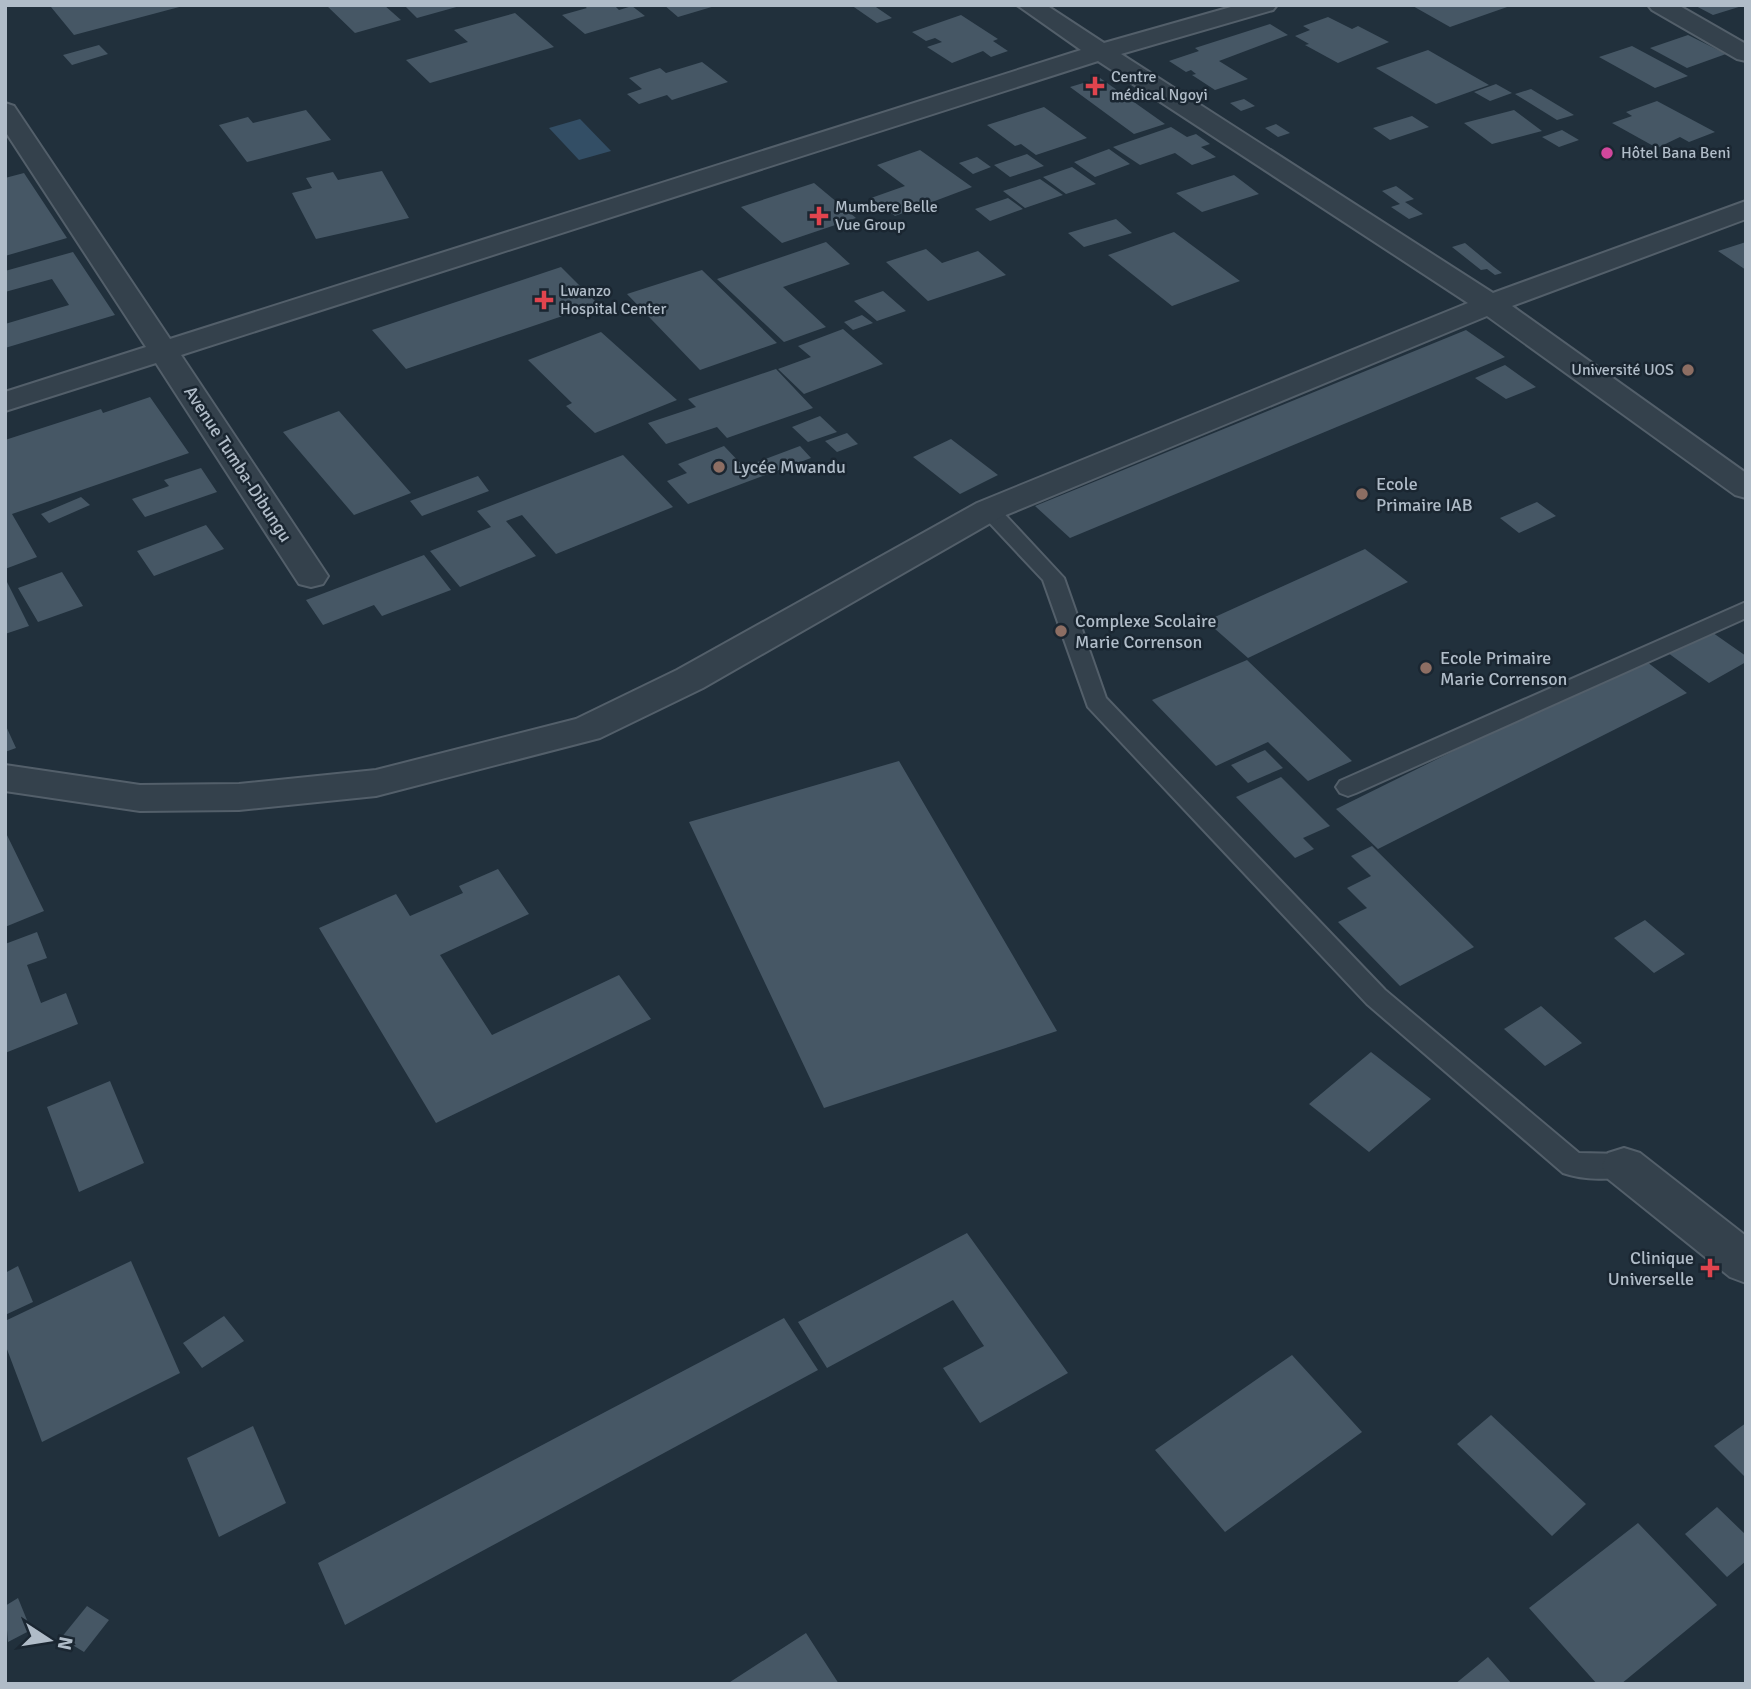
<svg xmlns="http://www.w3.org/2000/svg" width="1751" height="1689" viewBox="0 0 1751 1689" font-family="Signika,sans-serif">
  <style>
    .water { fill: #334e65 }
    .building { fill: #465765 }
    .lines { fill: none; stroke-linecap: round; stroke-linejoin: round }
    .service-casing { stroke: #535f6a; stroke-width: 4 }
    .minor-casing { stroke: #535f6a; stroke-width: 4 }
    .service { fill: #34414c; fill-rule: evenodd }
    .minor { fill: #34414c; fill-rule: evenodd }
    .health-dot { fill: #e0444e; stroke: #1a2631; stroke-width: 2.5 }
    .hotel-dot { fill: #d1479c; stroke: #1a2631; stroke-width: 2.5 }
    .education-dot { fill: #8d6e63; stroke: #1a2631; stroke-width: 2.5 }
    .labels { text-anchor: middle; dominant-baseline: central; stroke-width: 5; stroke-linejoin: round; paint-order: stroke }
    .far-poi-label { font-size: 16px; fill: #b0bcc8; stroke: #1a2631; text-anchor: start }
    .street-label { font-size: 18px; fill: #b0bcc8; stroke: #1a2631 }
    .poi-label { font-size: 18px; fill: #b0bcc8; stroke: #1a2631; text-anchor: start }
  </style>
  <rect width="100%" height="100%" fill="#21303c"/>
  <!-- water -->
  <path class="water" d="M 580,119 L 611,151 L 579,160 L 549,128 Z"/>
  <!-- building -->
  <path class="building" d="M 60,5 L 183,5 L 183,6 L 74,35 L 51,7 Z
    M 326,5 L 384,5 L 401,20 L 355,33 Z
    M 404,5 L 459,5 L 460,6 L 417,18 Z
    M 583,5 L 614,5 L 619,10 L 632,6 L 645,16 L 585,34 L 562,15 L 587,8 Z
    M 664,5 L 715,5 L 715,6 L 678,17 Z
    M 851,5 L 873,5 L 892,18 L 877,23 Z
    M 1411,5 L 1510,5 L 1510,6 L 1450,27 Z
    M 1694,5 L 1741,5 L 1742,6 L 1713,15 Z
    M 515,13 L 554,47 L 430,83 L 406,60 L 468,42 L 454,30 Z
    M 961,15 L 998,39 L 993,41 L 1008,51 L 991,57 L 983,51 L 952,63 L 927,47 L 942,42 L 935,38 L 926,41 L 912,32 Z
    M 1328,17 L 1352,29 L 1358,26 L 1389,42 L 1338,63 L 1305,45 L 1309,44 L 1295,36 L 1310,30 L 1303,26 Z
    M 1270,24 L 1288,35 L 1219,61 L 1248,79 L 1215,90 L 1192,75 L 1196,74 L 1191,70 L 1186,72 L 1169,61 L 1199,51 L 1195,48 Z
    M 1688,35 L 1726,54 L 1687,68 L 1650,48 Z
    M 99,45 L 108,54 L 72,65 L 63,55 Z
    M 1632,46 L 1688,76 L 1655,88 L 1599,57 Z
    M 1428,50 L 1489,85 L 1436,104 L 1376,68 Z
    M 702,62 L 728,82 L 672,100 L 667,95 L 639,104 L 627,94 L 642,89 L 629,78 L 660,68 L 666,73 Z
    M 1100,78 L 1165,124 L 1134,134 L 1070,87 Z
    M 1496,84 L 1512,93 L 1490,101 L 1474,92 Z
    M 1531,89 L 1574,115 L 1557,120 L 1515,94 Z
    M 1244,99 L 1255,106 L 1241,111 L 1230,103 Z
    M 1657,101 L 1715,132 L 1689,142 L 1680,137 L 1657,148 L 1612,123 L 1632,116 L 1626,112 Z
    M 1044,107 L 1087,138 L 1036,155 L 1021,144 L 1015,146 L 987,125 Z
    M 306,110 L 331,140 L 247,162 L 219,125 L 248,117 L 253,123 Z
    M 1514,110 L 1542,131 L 1492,144 L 1464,123 Z
    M 1412,116 L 1429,127 L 1390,140 L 1373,128 Z
    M 1276,124 L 1290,133 L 1278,137 L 1265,128 Z
    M 1171,127 L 1187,137 L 1196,134 L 1210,144 L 1201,147 L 1216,157 L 1192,165 L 1175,153 L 1140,165 L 1113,147 Z
    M 1562,130 L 1579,140 L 1559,147 L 1542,137 Z
    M 1109,149 L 1130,164 L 1095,177 L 1074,162 Z
    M 920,150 L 972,187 L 895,216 L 871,198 L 905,186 L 877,165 Z
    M 1027,154 L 1044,166 L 1010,177 L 994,165 Z
    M 977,157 L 991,167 L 973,174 L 959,163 Z
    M 1072,167 L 1096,184 L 1066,194 L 1043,177 Z
    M 382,171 L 409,218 L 316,239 L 292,193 L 312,188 L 306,178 L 333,172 L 338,180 Z
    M 24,173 L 67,238 L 5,256 L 5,178 Z
    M 1234,175 L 1259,194 L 1202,212 L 1176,193 Z
    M 1040,179 L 1063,195 L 1025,208 L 1003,191 Z
    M 814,183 L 856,218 L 782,243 L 741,207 Z
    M 1396,186 L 1414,199 L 1405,202 L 1423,214 L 1409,219 L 1391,207 L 1400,204 L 1382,191 Z
    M 1008,198 L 1023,209 L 990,221 L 975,209 Z
    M 1116,219 L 1132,233 L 1084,247 L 1068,233 Z
    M 1174,232 L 1240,281 L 1172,306 L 1108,255 Z
    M 826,242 L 850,264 L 783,287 L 826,327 L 784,342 L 717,279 Z
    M 1746,242 L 1746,270 L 1718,251 Z
    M 1465,243 L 1494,267 L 1502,273 L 1495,275 L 1487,269 L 1481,270 L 1452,247 Z
    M 926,249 L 942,263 L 978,251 L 1006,275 L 928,301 L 886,262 Z
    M 73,252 L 115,315 L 5,348 L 5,324 L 69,305 L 52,279 L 5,292 L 5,271 Z
    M 561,267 L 598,304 L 406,369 L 372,330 Z
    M 702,270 L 777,343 L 700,370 L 627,294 Z
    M 883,291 L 906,311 L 877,321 L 854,301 Z
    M 862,315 L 873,323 L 853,330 L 844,322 Z
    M 843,329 L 883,364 L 804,394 L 778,369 L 811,357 L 798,346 Z
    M 1466,330 L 1505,357 L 1070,538 L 1035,506 Z
    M 601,332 L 677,400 L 595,433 L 566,406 L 572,403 L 528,360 Z
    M 1505,365 L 1536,387 L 1506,399 L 1475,378 Z
    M 776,369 L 813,408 L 727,438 L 717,427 L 666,444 L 648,423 L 696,407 L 688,399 Z
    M 150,397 L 189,453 L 12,514 L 37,557 L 5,569 L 5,440 L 101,409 L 103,413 Z
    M 339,411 L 411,493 L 354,515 L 283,432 Z
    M 820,416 L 837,432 L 808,442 L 792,427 Z
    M 847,433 L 858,444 L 837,452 L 825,441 Z
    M 951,439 L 998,475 L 960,494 L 913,457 Z
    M 724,446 L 744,467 L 800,446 L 811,458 L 688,504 L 667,481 L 687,473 L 678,464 Z
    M 623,455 L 673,507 L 556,554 L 522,515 L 506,521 L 536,556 L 460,587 L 430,551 L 491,527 L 477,511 Z
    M 201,468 L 217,492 L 145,517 L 132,499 L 169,486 L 164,480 Z
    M 478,476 L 489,491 L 422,516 L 410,501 Z
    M 81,497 L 90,505 L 49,523 L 41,514 Z
    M 1537,502 L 1556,516 L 1519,533 L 1500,518 Z
    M 206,525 L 224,549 L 154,576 L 137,551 Z
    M 1365,549 L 1408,582 L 1248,658 L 1206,621 Z
    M 424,555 L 451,590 L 382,616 L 374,605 L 323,625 L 306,600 Z
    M 62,572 L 83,606 L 38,622 L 18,588 Z
    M 5,578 L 29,626 L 5,634 Z
    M 1706,628 L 1746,656 L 1746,662 L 1709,683 L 1664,650 Z
    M 1642,658 L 1687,693 L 1378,849 L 1336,809 Z
    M 1247,660 L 1352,761 L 1308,781 L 1268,742 L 1216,766 L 1152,700 Z
    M 5,724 L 16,748 L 5,752 Z
    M 1265,750 L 1283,768 L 1248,783 L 1231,765 Z
    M 899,761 L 1057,1031 L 824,1108 L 689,822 Z
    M 1281,777 L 1330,826 L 1303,838 L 1314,849 L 1295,858 L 1236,797 Z
    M 5,831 L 44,911 L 5,927 Z
    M 1372,846 L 1474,947 L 1400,986 L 1338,922 L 1367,908 L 1347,888 L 1371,876 L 1351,856 Z
    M 498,869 L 529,914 L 440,955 L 492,1035 L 619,975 L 651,1019 L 436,1123 L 319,928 L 396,894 L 410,916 L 463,893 L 459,886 Z
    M 1645,920 L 1685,954 L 1654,973 L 1614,938 Z
    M 37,932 L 47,958 L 27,965 L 41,1003 L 66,993 L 78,1024 L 5,1053 L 5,944 Z
    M 1541,1006 L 1582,1043 L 1545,1066 L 1504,1029 Z
    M 1371,1052 L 1431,1099 L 1369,1152 L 1309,1104 Z
    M 110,1081 L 144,1163 L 79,1192 L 47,1107 Z
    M 967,1233 L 1068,1373 L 980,1423 L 943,1368 L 984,1346 L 953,1300 L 827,1368 L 798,1322 Z
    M 131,1261 L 180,1373 L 42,1442 L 5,1344 L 5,1321 Z
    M 18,1266 L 33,1302 L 5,1315 L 5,1273 Z
    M 224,1316 L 244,1341 L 202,1368 L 183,1343 Z
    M 784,1318 L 818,1370 L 345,1625 L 318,1563 Z
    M 1292,1355 L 1362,1432 L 1225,1532 L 1155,1450 Z
    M 1491,1415 L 1586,1504 L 1552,1536 L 1457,1444 Z
    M 1746,1423 L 1746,1478 L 1714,1446 Z
    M 253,1426 L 286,1503 L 219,1537 L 187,1458 Z
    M 1717,1507 L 1746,1535 L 1746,1561 L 1727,1577 L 1685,1534 Z
    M 1638,1523 L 1717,1605 L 1621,1684 L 1597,1684 L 1529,1608 Z
    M 18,1598 L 31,1630 L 8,1642 L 5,1606 Z
    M 87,1606 L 109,1620 L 84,1652 L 61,1638 Z
    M 806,1633 L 839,1684 L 727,1684 Z
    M 1488,1657 L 1512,1684 L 1455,1684 Z"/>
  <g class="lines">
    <!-- service casing -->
    <g class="service-casing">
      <path id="service" d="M 989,504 L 996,505 L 1064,578 L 1106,698 L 1385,990 L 1579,1153 L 1624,1154 L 1634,1158 L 1638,1166 L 1634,1174 C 1614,1181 1583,1180 1563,1173 L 1367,1004 L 1088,707 L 1043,580 L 982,515 L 979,510 L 982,505 Z
        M 1746,602 L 1746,618 L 1356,793 L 1348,796 L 1340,793 L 1336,787 L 1340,781 Z"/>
    </g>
    <!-- minor casing -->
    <g class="minor-casing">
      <path id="minor" d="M 1017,5 L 1046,5 L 1104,43 L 1238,5 L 1277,5 L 1273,10 L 1121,54 L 1493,293 L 1746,201 L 1746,219 L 1512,306 L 1746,473 L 1746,498 L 1735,495 L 1487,316 L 1001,517 L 703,688 L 600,738 L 376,796 L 239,810 L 140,811 L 5,791 L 5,765 L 140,785 L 239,784 L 376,770 L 576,719 L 677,670 L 977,503 L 1468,303 L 1098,61 L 181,355 L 328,576 L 323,584 L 311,587 L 299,584 L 156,363 L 5,411 L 5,392 L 146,347 L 5,131 L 5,103 L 14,106 L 170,339 L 1081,50 Z
        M 1648,5 L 1678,5 L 1746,44 L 1746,61 L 1737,59 L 1652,10 Z
        M 1624,1148 L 1640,1153 L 1746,1236 L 1746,1283 L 1730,1277 L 1608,1179 L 1602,1166 L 1608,1153 Z"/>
    </g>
    <!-- service -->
    <use href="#service" class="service"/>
    <!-- minor -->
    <use href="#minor" class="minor"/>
  </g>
  <!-- markers -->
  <g class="health-dot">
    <path d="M1091.5 75.5h7v7h7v7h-7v7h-7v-7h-7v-7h7z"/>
    <path d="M815.5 205.5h7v7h7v7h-7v7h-7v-7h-7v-7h7z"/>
    <path d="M540.5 289.5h7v7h7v7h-7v7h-7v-7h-7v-7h7z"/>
    <path d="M1706.5 1257.5h7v7h7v7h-7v7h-7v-7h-7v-7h7z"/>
  </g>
  <circle class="hotel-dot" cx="1607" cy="153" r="7"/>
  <g class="education-dot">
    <circle cx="1688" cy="370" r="7"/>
    <circle cx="719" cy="467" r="7"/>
    <circle cx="1362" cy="494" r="7"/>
    <circle cx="1061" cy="631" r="7"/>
    <circle cx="1426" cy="668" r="7"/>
  </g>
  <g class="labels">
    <!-- far-poi labels -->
    <g class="far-poi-label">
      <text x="1111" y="77">Centre<tspan x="1111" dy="18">médical Ngoyi</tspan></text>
      <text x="1621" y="153">Hôtel Bana Beni</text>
      <text x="835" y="207">Mumbere Belle<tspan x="835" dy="18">Vue Group</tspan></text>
      <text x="560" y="291">Lwanzo<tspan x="560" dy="18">Hospital Center</tspan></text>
      <text x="1674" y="370" text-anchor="end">Université UOS</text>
    </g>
    <!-- street labels -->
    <g class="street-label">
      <text transform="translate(238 464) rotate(57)">Avenue Tumba-Dibungu</text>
    </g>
    <!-- poi labels -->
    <g class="poi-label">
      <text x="733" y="467">Lycée Mwandu</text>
      <text x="1376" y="484">Ecole<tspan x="1376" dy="21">Primaire IAB</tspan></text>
      <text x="1075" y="621">Complexe Scolaire<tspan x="1075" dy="21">Marie Correnson</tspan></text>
      <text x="1440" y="658">Ecole Primaire<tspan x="1440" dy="21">Marie Correnson</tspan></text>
      <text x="1694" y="1258" text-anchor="end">Clinique<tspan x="1694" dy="21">Universelle</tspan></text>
    </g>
  </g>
  <!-- border -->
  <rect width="1751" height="1689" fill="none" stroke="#b0bcc8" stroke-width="14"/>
  <!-- north arrow -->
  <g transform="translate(49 1640) rotate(102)" stroke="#1a2631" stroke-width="5" paint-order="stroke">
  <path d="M0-5L12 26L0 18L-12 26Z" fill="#b0bcc8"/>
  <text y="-10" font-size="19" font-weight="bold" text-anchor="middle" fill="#b0bcc8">N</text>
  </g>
</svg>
